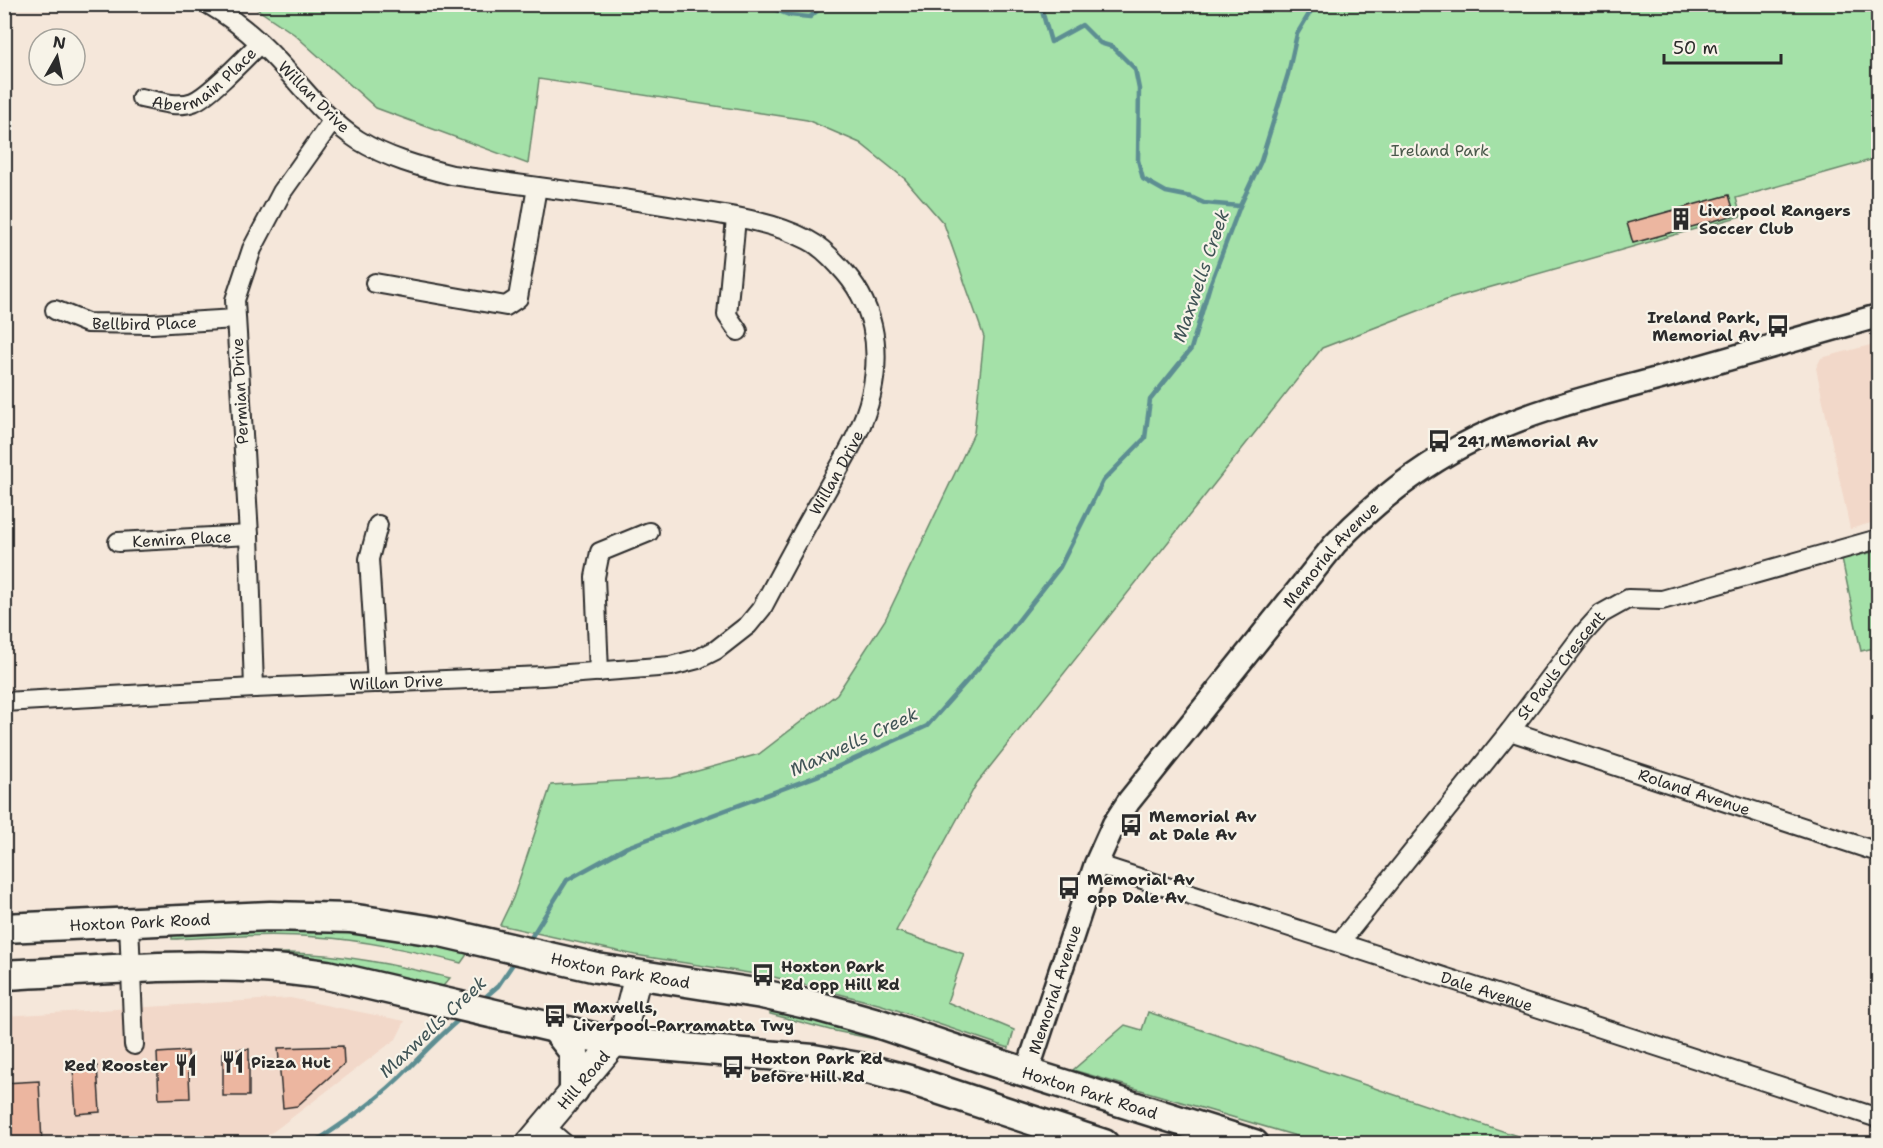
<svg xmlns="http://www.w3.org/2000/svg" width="1883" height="1148" viewBox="0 0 1883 1148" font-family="'Shantell Sans',sans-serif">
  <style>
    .built { fill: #f2d8c9 }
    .green { fill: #a4e1a8; stroke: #68866a; stroke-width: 1.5 }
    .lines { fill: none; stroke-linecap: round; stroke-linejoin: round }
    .stream { stroke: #5d8e92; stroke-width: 4.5 }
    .building { fill: #ecb6a0; stroke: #2b2b2b; stroke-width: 1.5 }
    .minor-casing { stroke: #2b2b2b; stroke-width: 22 }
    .tertiary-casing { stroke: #2b2b2b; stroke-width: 27 }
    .secondary-casing { stroke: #2b2b2b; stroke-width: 30 }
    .primary-casing { stroke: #2b2b2b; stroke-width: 33 }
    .minor { stroke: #f7f3e8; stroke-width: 18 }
    .tertiary { stroke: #f7f3e8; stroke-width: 22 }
    .secondary { stroke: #f7f3e8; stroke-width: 26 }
    .primary { stroke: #f7f3e8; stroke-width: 28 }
    .labels { text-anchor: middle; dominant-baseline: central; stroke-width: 4.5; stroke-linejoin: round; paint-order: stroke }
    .street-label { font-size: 16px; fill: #2b2b2b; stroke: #f7f3e8 }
    .park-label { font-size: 16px; fill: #49584a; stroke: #f7f3e8 }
    .poi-label { font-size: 16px; font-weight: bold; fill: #2b2b2b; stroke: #f7f3e8; text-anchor: start }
    .water-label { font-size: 18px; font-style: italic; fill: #405456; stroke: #f7f3e8 }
  </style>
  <rect width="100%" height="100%" fill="#f5e7da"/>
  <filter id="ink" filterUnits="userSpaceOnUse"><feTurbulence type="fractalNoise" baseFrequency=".0167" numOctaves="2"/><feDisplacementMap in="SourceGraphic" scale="12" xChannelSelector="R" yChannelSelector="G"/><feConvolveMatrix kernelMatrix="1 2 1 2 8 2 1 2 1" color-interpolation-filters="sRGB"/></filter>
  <g filter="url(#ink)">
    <!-- built -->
    <path class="built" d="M 1878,343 L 1878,521 L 1850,529 L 1816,368 L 1821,358 Z
      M 290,998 L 405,1021 L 396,1039 L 274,1131 L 250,1143 L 5,1144 L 5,1016 Z"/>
    <!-- green -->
    <path class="green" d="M 251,5 L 1878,5 L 1878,158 L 1736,198 L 1741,216 L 1449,299 L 1322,348 L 977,783 L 896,931 L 964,954 L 947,1002 L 1014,1030 L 1009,1048 L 882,1005 L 774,977 L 635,955 L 500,925 L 513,898 L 551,785 L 672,778 L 759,754 L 837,694 L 885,620 L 974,433 L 984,337 L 944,224 L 905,179 L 860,143 L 807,120 L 539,79 L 528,164 L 376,108 L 294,34 Z
      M 1878,551 L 1878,647 L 1861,651 L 1842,559 Z
      M 228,931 C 256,934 284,930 312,931 C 365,933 417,941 468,953 L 461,963 C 413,951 365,940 316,937 C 268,933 220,937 172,939 L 172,935 Z
      M 289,953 C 344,954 396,965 450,978 L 438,992 L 192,956 Z
      M 771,1005 L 804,1011 L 894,1043 L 830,1030 L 770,1014 Z
      M 1148,1012 L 1538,1143 L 1320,1143 L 1073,1070 L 1125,1025 L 1142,1030 Z"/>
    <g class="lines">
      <!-- stream -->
      <path class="stream" d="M 760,4 L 789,15 L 810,17 L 825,4
        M 1040,4 L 1051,42 L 1082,25 L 1100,43 L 1113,47 L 1135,69 L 1139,89 L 1138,160 L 1143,179 L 1166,192 L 1191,197 L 1204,203 L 1240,206
        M 529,941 L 567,880 L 627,847 L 817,776 L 927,726 L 1004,639 L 1060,567 L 1103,481 L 1145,438 L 1150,400 L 1191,349 L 1210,285 L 1240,206 L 1261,161 L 1288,74 L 1297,34 L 1315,4
        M 482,1000 L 498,986 L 515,961
        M 312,1144 C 342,1124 372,1104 398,1079 C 419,1058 439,1036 462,1017"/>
    </g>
    <!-- building -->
    <path class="building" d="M 1729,195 L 1735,215 L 1633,243 L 1627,223 Z
      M 343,1046 L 344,1064 L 297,1106 L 283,1108 L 278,1048 Z
      M 249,1049 L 249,1096 L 223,1096 L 223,1050 Z
      M 188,1051 L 190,1098 L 159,1099 L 157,1053 Z
      M 97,1066 L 100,1112 L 76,1114 L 73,1067 Z
      M 39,1081 L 42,1144 L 4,1144 L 4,1083 Z
      M 112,1141 L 112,1144 L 70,1144 L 70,1143 Z"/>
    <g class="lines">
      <!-- minor casing -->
      <g class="minor-casing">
        <g id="minor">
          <path id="s1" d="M 141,98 C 156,101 178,108 193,102 C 209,96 246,57 260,43"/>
          <path d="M 736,218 L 727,315 L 738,331"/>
          <path d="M 375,283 L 506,306 L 518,298 L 537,187"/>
          <path id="s2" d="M 55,310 L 87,323 L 152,324 L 236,319"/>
          <path id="s3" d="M 118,542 L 249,535"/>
          <path d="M 599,672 L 595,577 L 600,552 L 649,532"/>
          <path d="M 377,683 L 369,559 L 378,525"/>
          <path d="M 254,688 L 249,535 L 235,300 L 252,249 L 282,192 L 333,120"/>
          <path id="s4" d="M 4,702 L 254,688 L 542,676 L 671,666 L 698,659 L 716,650 L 748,625 L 762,608 C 782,570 803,531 825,493 C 842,462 863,430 871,395 C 882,348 874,302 839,266 C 830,256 820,246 808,240 C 770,220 723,215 681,208 C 605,195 529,186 452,175 C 420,167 387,158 358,140 C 319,115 294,74 260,43 C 244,28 227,15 208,4"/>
          <path id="s5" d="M 1510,731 L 1878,852"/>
          <path id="s6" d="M 1096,864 L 1878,1118"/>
          <path d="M 129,923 L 134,1045"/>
          <path id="s7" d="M 1340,942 L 1510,731 L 1583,634 L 1601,614 L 1628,599 L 1662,600 L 1878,539"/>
          <path d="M 544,1126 L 565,1144"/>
        </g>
      </g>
      <!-- tertiary casing -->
      <g class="tertiary-casing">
        <g id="tertiary">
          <path id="s8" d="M 1027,1072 L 1096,864 L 1114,824 L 1129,801 L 1335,544 C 1376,501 1423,464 1477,438 C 1537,408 1603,394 1668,376 C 1738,356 1808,336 1878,316"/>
        </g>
      </g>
      <!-- secondary casing -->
      <g class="secondary-casing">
        <g id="secondary">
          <path id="s9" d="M 529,1144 L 615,1042 L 625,1025 L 638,975"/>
        </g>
      </g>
      <!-- primary casing -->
      <g class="primary-casing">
        <g id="primary">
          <path id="s10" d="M 4,928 L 270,916 L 350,918 L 441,932 L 597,968 L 762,994 L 820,1007 L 877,1023 L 987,1060 L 1254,1144"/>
          <path d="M 4,975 C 112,970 220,958 327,975 L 615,1042 L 813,1059 L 864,1068 L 913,1081 L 1104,1144"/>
          <path d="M 555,1028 L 574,1052 L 574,1090"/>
        </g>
      </g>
      <!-- minor -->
      <use href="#minor" class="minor"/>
      <!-- tertiary -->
      <use href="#tertiary" class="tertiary"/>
      <!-- secondary -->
      <use href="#secondary" class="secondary"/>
      <!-- primary -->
      <use href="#primary" class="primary"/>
    </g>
  </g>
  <!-- icons -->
  <defs>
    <g id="building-bare" transform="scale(1.8)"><path d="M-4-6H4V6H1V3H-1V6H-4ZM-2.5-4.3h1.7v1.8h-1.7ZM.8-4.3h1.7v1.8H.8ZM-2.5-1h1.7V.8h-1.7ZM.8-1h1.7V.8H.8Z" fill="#2b2b2b" stroke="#f7f3e8" stroke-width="2.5" paint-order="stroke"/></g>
    <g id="bus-bare" transform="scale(1.8)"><path d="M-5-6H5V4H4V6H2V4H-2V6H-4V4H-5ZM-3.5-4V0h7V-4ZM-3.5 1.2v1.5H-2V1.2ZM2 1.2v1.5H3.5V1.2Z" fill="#2b2b2b" stroke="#f7f3e8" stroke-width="2.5" paint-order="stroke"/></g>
    <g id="restaurant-bare" transform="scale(1.8)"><path d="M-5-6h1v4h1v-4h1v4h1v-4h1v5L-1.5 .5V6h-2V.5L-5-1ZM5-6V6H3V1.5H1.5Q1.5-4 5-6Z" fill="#2b2b2b" stroke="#f7f3e8" stroke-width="2.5" paint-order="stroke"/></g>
  </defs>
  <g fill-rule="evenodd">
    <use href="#building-bare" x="1681" y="219"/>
    <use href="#bus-bare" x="1778" y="326"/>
    <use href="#bus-bare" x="1439" y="441"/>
    <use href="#bus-bare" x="1131" y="825"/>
    <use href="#bus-bare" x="1069" y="888"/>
    <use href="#bus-bare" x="763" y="975"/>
    <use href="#bus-bare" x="555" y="1016"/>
    <use href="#restaurant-bare" x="233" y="1062"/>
    <use href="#restaurant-bare" x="186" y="1065"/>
    <use href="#bus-bare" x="733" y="1067"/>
  </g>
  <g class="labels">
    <!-- street labels -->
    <g class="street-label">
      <text stroke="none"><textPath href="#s1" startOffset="72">Abermain Place</textPath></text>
      <text transform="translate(314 97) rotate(45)">Willan Drive</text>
      <text stroke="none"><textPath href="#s2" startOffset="92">Bellbird Place</textPath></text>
      <text transform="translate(240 391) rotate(-93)">Permian Drive</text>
      <text stroke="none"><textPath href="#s4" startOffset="933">Willan Drive</textPath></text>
      <text stroke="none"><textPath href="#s3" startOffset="64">Kemira Place</textPath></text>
      <text stroke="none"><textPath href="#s8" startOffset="609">Memorial Avenue</textPath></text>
      <text stroke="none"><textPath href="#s7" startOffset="354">St Pauls Crescent</textPath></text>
      <text stroke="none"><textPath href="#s4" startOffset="393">Willan Drive</textPath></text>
      <text stroke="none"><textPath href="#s5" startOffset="194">Roland Avenue</textPath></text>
      <text stroke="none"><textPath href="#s10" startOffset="136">Hoxton Park Road</textPath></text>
      <text stroke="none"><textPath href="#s10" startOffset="622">Hoxton Park Road</textPath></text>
      <text stroke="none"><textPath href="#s8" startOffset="87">Memorial Avenue</textPath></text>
      <text stroke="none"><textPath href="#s6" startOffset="411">Dale Avenue</textPath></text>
      <text stroke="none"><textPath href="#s9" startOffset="84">Hill Road</textPath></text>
      <text stroke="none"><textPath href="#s10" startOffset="1108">Hoxton Park Road</textPath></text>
    </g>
    <!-- park labels -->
    <g class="park-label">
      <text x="1440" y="150">Ireland Park</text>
    </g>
    <!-- poi labels -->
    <g class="poi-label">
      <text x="1699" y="210">Liverpool Rangers<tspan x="1699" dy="18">Soccer Club</tspan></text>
      <text x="1760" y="317" text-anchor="end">Ireland Park,<tspan x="1760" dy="18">Memorial Av</tspan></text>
      <text x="1457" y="441">241 Memorial Av</text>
      <text x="1149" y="816">Memorial Av<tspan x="1149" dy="18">at Dale Av</tspan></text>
      <text x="1087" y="879">Memorial Av<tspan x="1087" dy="18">opp Dale Av</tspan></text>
      <text x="781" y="966">Hoxton Park<tspan x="781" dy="18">Rd opp Hill Rd</tspan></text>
      <text x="573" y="1007">Maxwells,<tspan x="573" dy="18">Liverpool-Parramatta Twy</tspan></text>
      <text x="751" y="1058">Hoxton Park Rd<tspan x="751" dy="18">before Hill Rd</tspan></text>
      <text x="251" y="1062">Pizza Hut</text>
      <text x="168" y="1065" text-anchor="end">Red Rooster</text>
    </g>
    <!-- water labels -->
    <g class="water-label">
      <text transform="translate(1201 276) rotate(-71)">Maxwells Creek</text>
      <text transform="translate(854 742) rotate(-25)">Maxwells Creek</text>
      <text transform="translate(433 1027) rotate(-43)">Maxwells Creek</text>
    </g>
  </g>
  <!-- margin -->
  <rect width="1883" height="1148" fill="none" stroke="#f7f3e8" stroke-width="24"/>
  <rect x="12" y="12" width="1859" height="1124" fill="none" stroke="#2b2b2b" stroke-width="2" filter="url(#ink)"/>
  <!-- north arrow -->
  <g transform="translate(57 57) rotate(9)"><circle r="28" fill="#f7f3e8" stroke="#a5a39c" stroke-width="1.5"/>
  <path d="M0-4.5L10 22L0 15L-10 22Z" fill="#2b2b2b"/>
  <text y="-9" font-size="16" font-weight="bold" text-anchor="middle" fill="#2b2b2b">N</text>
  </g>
  <!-- scale -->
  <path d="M1664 54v9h117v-9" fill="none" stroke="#2b2b2b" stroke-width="3"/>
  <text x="1673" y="54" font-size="18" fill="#2b2b2b" stroke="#f7f3e8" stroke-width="4.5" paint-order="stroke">50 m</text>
</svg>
